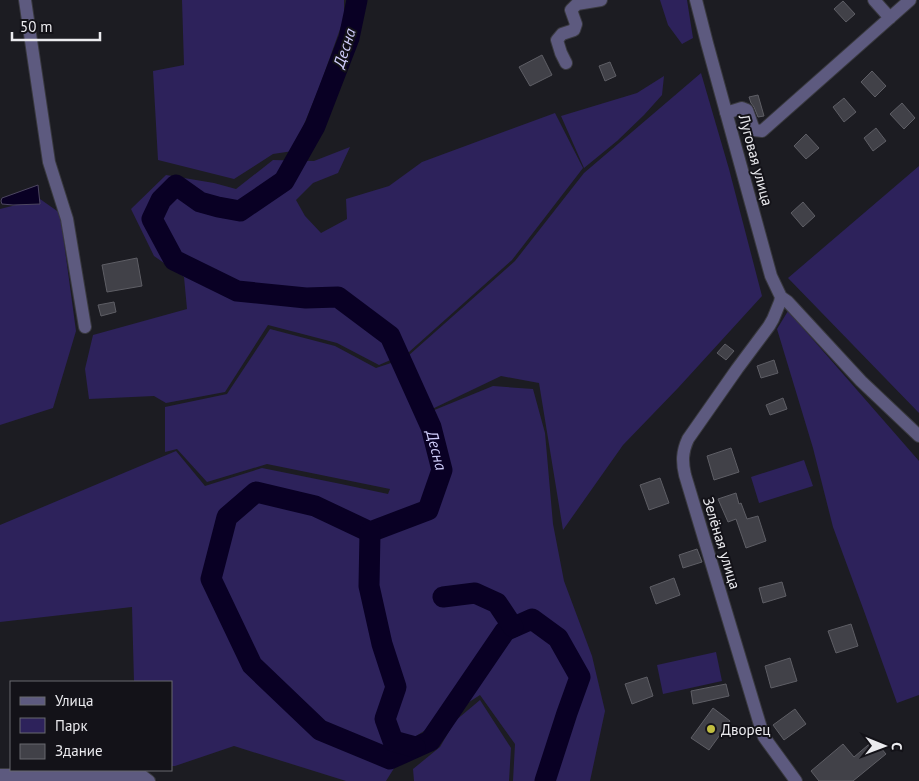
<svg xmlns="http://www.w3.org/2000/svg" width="919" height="781" viewBox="0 0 919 781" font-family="'PT Sans',sans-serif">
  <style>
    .green { fill: #2d225b }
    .water { fill: #090024; stroke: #4d4661 }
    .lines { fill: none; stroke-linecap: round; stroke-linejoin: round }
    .river { stroke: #090024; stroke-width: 21 }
    .building { fill: #414148; stroke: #5e5e65 }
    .minor-casing { stroke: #39393f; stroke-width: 14 }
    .minor { stroke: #5d5a7f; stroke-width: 12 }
    .poi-dot { fill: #c1be40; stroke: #131218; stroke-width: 2 }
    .labels { text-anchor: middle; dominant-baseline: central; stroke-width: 4; stroke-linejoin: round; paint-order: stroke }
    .street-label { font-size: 15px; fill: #ebebef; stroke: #131218 }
    .poi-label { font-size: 15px; fill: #ebebef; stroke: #131218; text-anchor: start }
    .water-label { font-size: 16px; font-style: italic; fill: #d1cefc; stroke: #131218 }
  </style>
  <rect width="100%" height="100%" fill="#1c1c22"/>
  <!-- green -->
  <path class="green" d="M 182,0 L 344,0 L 344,18 L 319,88 L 293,151 L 273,154 L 234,179 L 158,160 L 153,71 L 184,65 Z
    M 660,0 L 687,0 L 693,38 L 682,44 L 668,25 Z
    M 701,73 L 729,169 L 762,296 L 678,388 L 623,445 L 563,530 L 539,383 L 501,376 L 430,410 L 408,356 L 515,261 L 584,173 Z
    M 664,76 L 662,95 L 644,115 L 617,141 L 584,168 L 561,116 L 637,93 Z
    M 555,113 L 583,168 L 512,260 L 409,352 L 379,365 L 337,343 L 268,325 L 225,392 L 166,403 L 154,396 L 89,399 L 85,369 L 93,335 L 187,309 L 184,277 L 154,256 L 131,209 L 166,175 L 214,183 L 236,189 L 273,160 L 314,161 L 350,147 L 338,173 L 313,183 L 296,200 L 305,216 L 321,233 L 347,219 L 346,199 L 389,186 L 422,162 Z
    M 919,166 L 919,413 L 788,278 Z
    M 40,199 L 60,213 L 76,331 L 53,408 L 0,425 L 0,209 Z
    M 788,311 L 919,461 L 919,695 L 897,703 L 864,611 L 833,527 L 813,448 L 777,329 Z
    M 270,329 L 335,346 L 376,368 L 394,362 L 421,417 L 432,411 L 493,386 L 533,389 L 545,433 L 553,524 L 564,581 L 592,656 L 605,711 L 590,781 L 513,781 L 515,744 L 480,695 L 413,738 L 386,781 L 346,781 L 234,746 L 175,766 L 171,766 L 171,682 L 134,682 L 132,607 L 0,622 L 0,525 L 176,451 L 205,486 L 262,468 L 341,484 L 388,494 L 390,489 L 267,464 L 207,482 L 177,449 L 165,452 L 165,407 L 227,394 Z
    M 804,460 L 813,486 L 759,503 L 751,477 Z
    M 716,652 L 722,681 L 663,694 L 657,665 Z
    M 480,700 L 511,748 L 509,781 L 414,781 L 413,769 L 440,747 L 455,721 Z"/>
  <!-- water -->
  <path class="water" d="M 38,185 L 40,204 L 13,205 L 2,204 L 1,201 L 2,198 Z"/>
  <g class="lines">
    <!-- river -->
    <g class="river">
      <path id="s1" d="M 357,0 L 349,38 L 315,126 L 284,181 L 240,211 L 218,207 L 200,202 L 176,185 L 161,200 L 152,219 L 174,260 L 237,291 L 306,298 L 338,297 L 390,336 L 431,427 L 442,470 L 428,510 L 370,532 L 315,506 L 256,492 L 227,517 L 211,579 L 252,665 L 320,730 L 390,759 L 430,741 L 505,631 L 532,619 L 558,638 L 580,677 L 567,713 L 545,781"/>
      <path d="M 370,532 L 369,586 L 382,644 L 396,687 L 385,719 L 393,741 L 415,747"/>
      <path d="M 443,597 L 475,593 L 497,603 L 513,627"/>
    </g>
  </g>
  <!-- building -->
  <path class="building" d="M 843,1 L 855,14 L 846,22 L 834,9 Z
    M 542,55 L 552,75 L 530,86 L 519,67 Z
    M 610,62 L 616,76 L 605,81 L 599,66 Z
    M 872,71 L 886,86 L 875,97 L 861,82 Z
    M 758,95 L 764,116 L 758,117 L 754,107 L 751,103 L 749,97 Z
    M 844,98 L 856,112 L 844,122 L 833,107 Z
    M 902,103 L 915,118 L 904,129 L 890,114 Z
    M 876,128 L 886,141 L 873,151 L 864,138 Z
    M 806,134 L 819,148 L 806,159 L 794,146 Z
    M 803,202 L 815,216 L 803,227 L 791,213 Z
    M 137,258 L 142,286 L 107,292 L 102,265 Z
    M 114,302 L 116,312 L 101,316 L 98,305 Z
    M 725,344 L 734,351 L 726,360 L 717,353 Z
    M 774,360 L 778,373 L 761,378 L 757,366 Z
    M 783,398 L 787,409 L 770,415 L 766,405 Z
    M 731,448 L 739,472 L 714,480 L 707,456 Z
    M 660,478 L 669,503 L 649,510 L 640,485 Z
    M 736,493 L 739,504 L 741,503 L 747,519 L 758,516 L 766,541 L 746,548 L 736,519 L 728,522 L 718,499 Z
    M 697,549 L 702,562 L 683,568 L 679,555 Z
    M 674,578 L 680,595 L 656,604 L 650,587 Z
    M 782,582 L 786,596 L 763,603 L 759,588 Z
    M 851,624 L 858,646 L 836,653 L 828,631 Z
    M 790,658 L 797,681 L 771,688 L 765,666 Z
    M 647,677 L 653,696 L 632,704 L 625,684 Z
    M 726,684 L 729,696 L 693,704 L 691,691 Z
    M 713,708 L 730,721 L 709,750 L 691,738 Z
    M 795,709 L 806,724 L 784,740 L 773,725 Z
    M 874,740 L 886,754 L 853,781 L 819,781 L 811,771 L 843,744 L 854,757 Z"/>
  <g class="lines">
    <!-- minor casing -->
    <g class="minor-casing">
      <path id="minor" d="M 25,0 L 49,162 L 67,219 L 85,327
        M 696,0 L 707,43 L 771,276 L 781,297 L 780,302 L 773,319 L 769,326 L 737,369 L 688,439 C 682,452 682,462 685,475 L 761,728 L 764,737 L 796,781
        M 874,0 L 890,18
        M 566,63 L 561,53 L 557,40 L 562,34 L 574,30 L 576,24 L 571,10 L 577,4 L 601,0
        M 726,113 L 742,108 L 747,110 L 754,130 L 762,131 L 910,0
        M 781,297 L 788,302 L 861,381 L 919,436
        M 0,775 L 141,775 L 149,781"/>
    </g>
    <!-- minor -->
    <use href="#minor" class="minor"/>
  </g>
  <!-- markers -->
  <circle class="poi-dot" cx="711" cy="729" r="5"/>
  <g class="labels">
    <!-- street labels -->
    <g class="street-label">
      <text transform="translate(756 160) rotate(75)">Луговая улица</text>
      <text transform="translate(722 543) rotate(73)">Зелёная улица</text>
    </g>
    <!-- poi labels -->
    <g class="poi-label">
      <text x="721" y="729">Дворец</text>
    </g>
    <!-- water labels -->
    <g class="water-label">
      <text transform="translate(344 48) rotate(-72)">Десна</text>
      <text stroke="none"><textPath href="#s1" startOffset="769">Десна</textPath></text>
    </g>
  </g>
  <!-- legend -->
  <rect x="10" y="681" width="162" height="90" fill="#131218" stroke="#69696e"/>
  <rect x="20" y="697" width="25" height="8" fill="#5d5a7f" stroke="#69696e"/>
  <text x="55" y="706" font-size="15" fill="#ebebef">Улица</text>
  <rect x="20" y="718" width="25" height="15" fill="#2d225b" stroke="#69696e"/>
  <text x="55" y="731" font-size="15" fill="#ebebef">Парк</text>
  <rect x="20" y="744" width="25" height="15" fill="#414148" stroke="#69696e"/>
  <text x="55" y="756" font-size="15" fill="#ebebef">Здание</text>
  <!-- north arrow -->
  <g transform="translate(884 746) rotate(91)" stroke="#131218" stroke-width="4" paint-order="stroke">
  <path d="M0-4L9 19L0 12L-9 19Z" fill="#ebebef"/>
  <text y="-8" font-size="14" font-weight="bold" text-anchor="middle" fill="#ebebef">С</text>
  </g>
  <!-- scale -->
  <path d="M12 32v8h88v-8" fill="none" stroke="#ebebef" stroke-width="2.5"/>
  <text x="20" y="32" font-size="15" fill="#ebebef" stroke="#131218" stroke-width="4" paint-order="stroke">50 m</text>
</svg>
